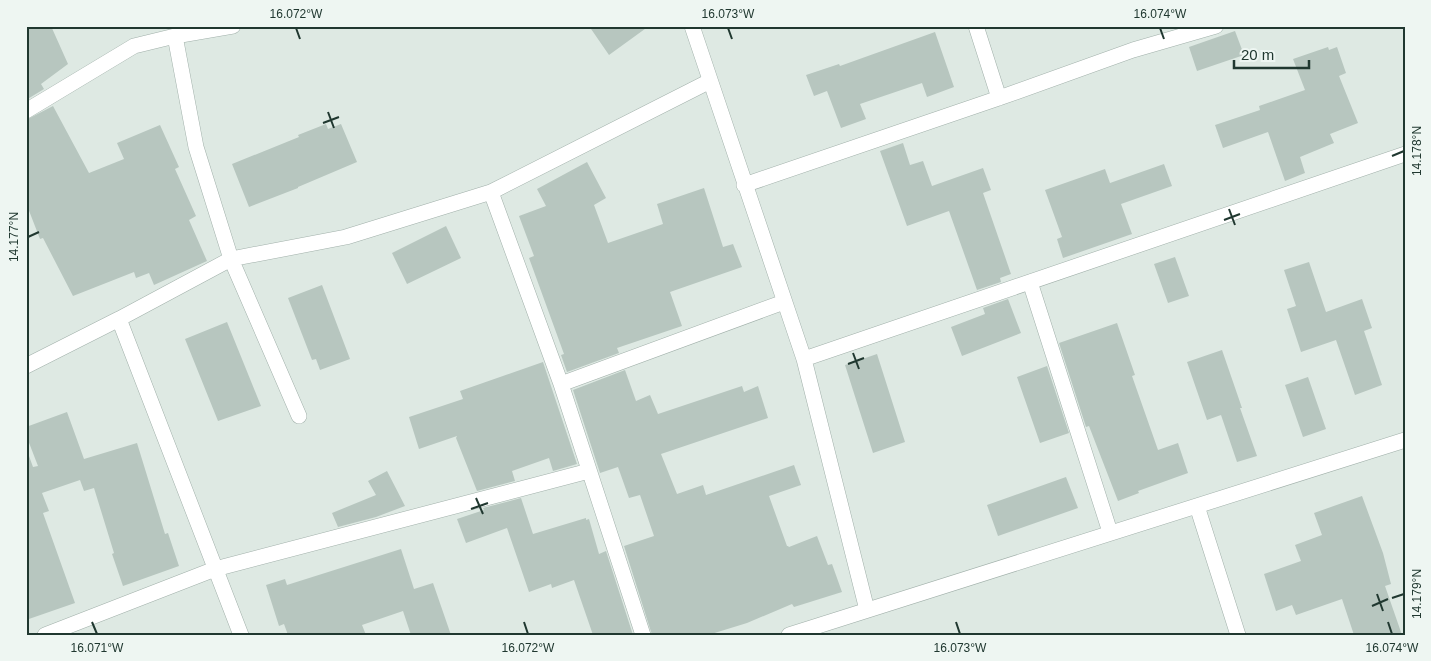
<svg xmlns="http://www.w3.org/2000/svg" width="1431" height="661" viewBox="0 0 1431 661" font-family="Helvetica,sans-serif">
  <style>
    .building { fill: #b7c6bf }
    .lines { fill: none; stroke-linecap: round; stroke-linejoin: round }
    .street-casing { stroke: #a1b0aa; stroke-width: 16 }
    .street { stroke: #fff; stroke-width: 15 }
    .ticks { fill: none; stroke: #203830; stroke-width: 2 }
    .neatline { fill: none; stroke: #203830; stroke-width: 2 }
    .ticks-label { font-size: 12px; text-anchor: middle; fill: #203830 }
  </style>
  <rect width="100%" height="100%" fill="#dee9e3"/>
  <!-- building -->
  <path class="building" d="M 26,26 L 51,26 L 68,64 L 41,84 L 44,89 L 26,100 Z
    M 589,26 L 649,26 L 609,55 Z
    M 1235,31 L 1244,55 L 1197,71 L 1189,47 Z
    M 935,32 L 954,87 L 927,97 L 922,83 L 860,104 L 866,119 L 841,128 L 827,91 L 814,96 L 806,75 L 839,64 L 840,66 Z
    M 1328,47 L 1329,50 L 1337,47 L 1346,73 L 1339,76 L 1358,123 L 1330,134 L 1334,143 L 1300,157 L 1305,173 L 1285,181 L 1268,132 L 1223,148 L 1215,125 L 1260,110 L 1259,106 L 1305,90 L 1293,59 Z
    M 53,106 L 89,173 L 124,159 L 117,143 L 160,125 L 179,167 L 175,169 L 196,216 L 189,220 L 207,261 L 154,285 L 149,273 L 136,278 L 134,272 L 73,296 L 43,238 L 40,239 L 26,203 L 26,120 Z
    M 326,124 L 328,129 L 341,124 L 357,162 L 298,187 L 298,188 L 249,207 L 232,164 L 299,137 L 298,135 Z
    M 903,143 L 910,165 L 923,161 L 932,186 L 983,168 L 991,190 L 983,193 L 1011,274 L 1000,278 L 1001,282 L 977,290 L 949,211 L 907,226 L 880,151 Z
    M 587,162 L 606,198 L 594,205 L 608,243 L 663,224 L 657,204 L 704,188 L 723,247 L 733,244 L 742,267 L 670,292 L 682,326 L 617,348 L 619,353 L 567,372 L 561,355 L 564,354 L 529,258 L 534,256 L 519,216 L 546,206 L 537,189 Z
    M 1164,164 L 1172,186 L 1121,204 L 1132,234 L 1063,258 L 1057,239 L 1062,237 L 1045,190 L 1105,169 L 1110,183 Z
    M 446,226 L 461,258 L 407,284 L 392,253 Z
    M 1175,257 L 1189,296 L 1168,303 L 1154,264 Z
    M 1309,262 L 1326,312 L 1362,299 L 1372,328 L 1364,331 L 1382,385 L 1355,395 L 1336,340 L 1301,352 L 1287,309 L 1296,306 L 1284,270 Z
    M 322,285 L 350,359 L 320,370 L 316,359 L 312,360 L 288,298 Z
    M 1008,299 L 1021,333 L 962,356 L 951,327 L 985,314 L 983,308 Z
    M 227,322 L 261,406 L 218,421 L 185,339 Z
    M 1117,323 L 1135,375 L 1132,376 L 1158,450 L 1178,443 L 1188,473 L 1138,491 L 1139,493 L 1118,501 L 1089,426 L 1086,427 L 1059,343 Z
    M 1222,350 L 1242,408 L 1240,408 L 1257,456 L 1237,462 L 1221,415 L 1207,420 L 1187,362 Z
    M 877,354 L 905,442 L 873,453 L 845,365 Z
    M 543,362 L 577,464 L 553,471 L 549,458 L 512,471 L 515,481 L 477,491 L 456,438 L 457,436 L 419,449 L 409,417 L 463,399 L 460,391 Z
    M 1047,366 L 1069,433 L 1040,443 L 1017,377 Z
    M 625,370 L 636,401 L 650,395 L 658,414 L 742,386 L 744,392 L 758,386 L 768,418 L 661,454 L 677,494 L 703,485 L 706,495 L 794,465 L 801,485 L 769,496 L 787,546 L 788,546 L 789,547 L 817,536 L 828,565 L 832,564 L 842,592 L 794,607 L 792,604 L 747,623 L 708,635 L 652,635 L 624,546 L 654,536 L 640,495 L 629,498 L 618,467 L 600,473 L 573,390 Z
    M 1308,377 L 1326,429 L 1303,437 L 1285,385 Z
    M 67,412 L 84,459 L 137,443 L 165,534 L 168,533 L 179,566 L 123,586 L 112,554 L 114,553 L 94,488 L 84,491 L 80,480 L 42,493 L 49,511 L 43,513 L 75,603 L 26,620 L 26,456 L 29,456 L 33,467 L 38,466 L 26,435 L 26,427 Z
    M 387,471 L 405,506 L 376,517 L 338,527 L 332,513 L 376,495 L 368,481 Z
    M 1066,477 L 1078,508 L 998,536 L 987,505 Z
    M 1362,496 L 1383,553 L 1391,584 L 1385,586 L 1402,635 L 1354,635 L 1342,599 L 1296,615 L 1292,605 L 1276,611 L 1264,574 L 1301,561 L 1295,545 L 1322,535 L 1314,513 Z
    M 521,498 L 533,534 L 586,518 L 586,520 L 589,519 L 599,554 L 606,551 L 633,635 L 593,635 L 574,580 L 552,588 L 551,584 L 529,592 L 507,528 L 466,543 L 457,519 L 484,510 L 483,508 Z
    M 401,549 L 414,589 L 433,583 L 451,635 L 411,635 L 403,611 L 362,625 L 366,635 L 288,635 L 284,624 L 279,626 L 266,585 L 285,579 L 287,585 Z"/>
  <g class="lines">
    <!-- street casing -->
    <g class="street-casing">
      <path id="street" d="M 233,26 L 175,36 L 196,147 L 231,259 L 299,416
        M 692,26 L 804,359 L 867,610
        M 976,26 L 999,98
        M 26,111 L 134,46 L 175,36
        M 744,185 L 999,98 L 1133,50 L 1216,26
        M 491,192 L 561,384 L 643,635
        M 1030,282 L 1110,532
        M 119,319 L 241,635
        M 804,359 L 1405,154
        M 26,366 L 119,319 L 231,259 L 346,237 L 491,192 L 710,81
        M 561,384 L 784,302
        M 1197,506 L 1238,635
        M 45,635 L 215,569 L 589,471
        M 789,635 L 1405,440"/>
    </g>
    <!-- street -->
    <use href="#street" class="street"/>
  </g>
  <!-- ticks -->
  <path class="ticks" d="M 296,28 L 300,39M 728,28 L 732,39M 1160,28 L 1164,39M 328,112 L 334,128M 323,123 L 339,117M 1392,156 L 1404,151M 1229,209 L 1235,225M 1224,220 L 1240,214M 28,237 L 39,232M 853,353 L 859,369M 848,364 L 864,358M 476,498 L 483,514M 471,509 L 488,503M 1377,594 L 1383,611M 1392,598 L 1404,594M 1372,606 L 1388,599M 92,622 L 97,634M 524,622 L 528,634M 956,622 L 960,634M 1388,622 L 1392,634"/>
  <!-- border -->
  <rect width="1431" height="661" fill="none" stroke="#eef6f2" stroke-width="55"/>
  <!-- scale -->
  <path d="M1234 60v8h75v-8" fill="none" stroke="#203830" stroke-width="2.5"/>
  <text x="1241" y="60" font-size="15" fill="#203830" stroke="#eef6f2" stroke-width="4" paint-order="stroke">20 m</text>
  <rect x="28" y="28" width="1376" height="606" class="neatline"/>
  <g class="ticks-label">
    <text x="296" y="18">16.072°W</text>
    <text x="728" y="18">16.073°W</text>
    <text x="1160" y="18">16.074°W</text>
    <text transform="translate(1417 151) rotate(-90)" y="4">14.178°N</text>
    <text transform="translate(14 237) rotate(-90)" y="4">14.177°N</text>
    <text transform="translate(1417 594) rotate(-90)" y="4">14.179°N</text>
    <text x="97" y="652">16.071°W</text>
    <text x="528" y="652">16.072°W</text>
    <text x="960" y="652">16.073°W</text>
    <text x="1392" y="652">16.074°W</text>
  </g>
</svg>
